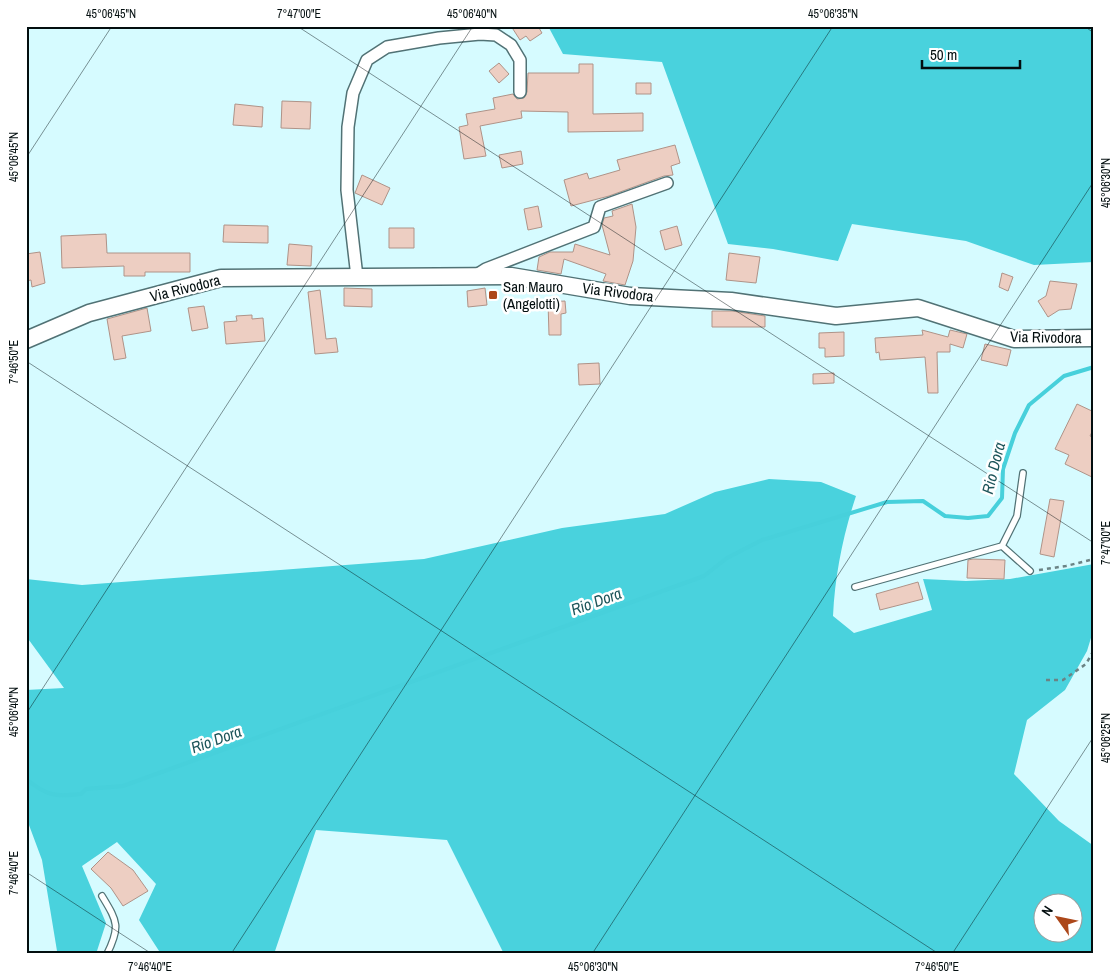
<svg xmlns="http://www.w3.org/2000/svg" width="1120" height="980" viewBox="0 0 1120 980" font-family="'Archivo Narrow',sans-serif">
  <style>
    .forest { fill: #49d2dd; fill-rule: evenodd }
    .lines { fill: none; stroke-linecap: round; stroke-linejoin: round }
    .stream { stroke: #47d0db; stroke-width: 4 }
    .building { fill: #edcec2; stroke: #af9388 }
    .lane-casing { stroke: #517275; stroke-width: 8 }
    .street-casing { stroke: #517275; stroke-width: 14 }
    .secondary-casing { stroke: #517275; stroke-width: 19 }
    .path { stroke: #6b8385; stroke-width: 2.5; stroke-dasharray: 4 4; stroke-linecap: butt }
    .lane { stroke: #fff; stroke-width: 5.5 }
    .street { stroke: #fff; stroke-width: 11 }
    .secondary { stroke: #fff; stroke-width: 16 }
    .ticks { fill: none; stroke: #030e0f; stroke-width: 1; stroke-opacity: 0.45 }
    .poi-dot { fill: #ac471a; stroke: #fff; stroke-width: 2 }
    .labels { text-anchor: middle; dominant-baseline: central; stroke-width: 5; stroke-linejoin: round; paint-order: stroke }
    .poi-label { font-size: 15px; fill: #030e0f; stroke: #fff; text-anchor: start }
    .street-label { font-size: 15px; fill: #030e0f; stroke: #fff }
    .water-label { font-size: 16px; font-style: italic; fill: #1d555a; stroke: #fff }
    .neatline { fill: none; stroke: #030e0f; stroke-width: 2 }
    .ticks-label { font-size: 12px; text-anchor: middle; fill: #030e0f }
  </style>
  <rect width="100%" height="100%" fill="#d6fbff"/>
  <!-- forest -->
  <path class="forest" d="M 548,26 L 1094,26 L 1094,262 L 1034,265 L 966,241 L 852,224 L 838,261 L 773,249 L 728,244 L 662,62 L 563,54 Z
    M 769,479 L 821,482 L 856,496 C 843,535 835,575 833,616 L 854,633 L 932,610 L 923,579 L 966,581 L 1010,579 L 1094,564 L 1094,628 L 1087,651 L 1065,690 L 1027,720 L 1014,774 L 1059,821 L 1094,846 L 1094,954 L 504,954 L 447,840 L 316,830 L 274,954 L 161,954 L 139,920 L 156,884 L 117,842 L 82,866 L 106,923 L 96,954 L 57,951 L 42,860 L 26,817 L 26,690 L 64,688 L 26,636 L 26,579 L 82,585 L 424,559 L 562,528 L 665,514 L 715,492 ZM 1042,902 L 1072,902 L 1072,932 L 1042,932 Z"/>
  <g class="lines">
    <!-- stream -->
    <path class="stream" d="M 26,779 C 47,796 55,797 81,794 L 86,789 L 123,786 L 704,576 L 727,558 L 762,540 L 887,502 L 923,501 L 945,516 L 968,518 L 988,516 L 1002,498 L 1003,469 L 1015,433 L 1029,405 L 1064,376 L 1094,367"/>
  </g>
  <!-- building -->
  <path class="building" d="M 511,26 L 541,26 L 539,28 L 542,33 L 530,41 L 526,36 L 520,40 Z
    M 499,63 L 509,74 L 499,83 L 489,71 Z
    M 579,64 L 593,64 L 593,114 L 643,113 L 643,131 L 568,132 L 568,112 L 521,111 L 522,118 L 480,126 L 486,156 L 464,159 L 459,127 L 468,125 L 466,114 L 495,109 L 493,98 L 513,94 L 517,99 L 524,98 L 527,92 L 528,73 L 579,73 Z
    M 636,83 L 651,83 L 651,94 L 636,94 Z
    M 282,101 L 311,102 L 310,129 L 281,128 Z
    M 235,104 L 263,107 L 262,127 L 233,125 Z
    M 675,145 L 680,163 L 671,166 L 673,175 L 664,176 L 609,196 L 571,206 L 564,180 L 587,173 L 589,179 L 620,170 L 617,160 Z
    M 521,151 L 523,164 L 502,168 L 499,155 Z
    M 362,175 L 390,188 L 382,205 L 355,193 Z
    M 632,204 L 636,227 L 633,261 L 625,285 L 603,281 L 606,274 L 564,259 L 561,274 L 537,270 L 539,257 L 550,252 L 573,252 L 575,244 L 610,255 L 602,225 L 604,218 L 613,216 L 612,211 Z
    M 538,206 L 542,227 L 528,230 L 524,209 Z
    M 224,225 L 268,226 L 268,243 L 223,242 Z
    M 677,226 L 682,245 L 665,250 L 660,231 Z
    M 389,228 L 414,228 L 414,248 L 389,248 Z
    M 106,234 L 107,253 L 190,253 L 190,272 L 145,272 L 145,276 L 124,276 L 124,266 L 62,268 L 61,236 Z
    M 289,244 L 312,246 L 311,266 L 287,265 Z
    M 40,252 L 45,283 L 32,287 L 31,280 L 26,281 L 26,254 Z
    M 729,253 L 760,257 L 756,283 L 726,280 Z
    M 1002,273 L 1013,277 L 1008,291 L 999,287 Z
    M 1050,281 L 1077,284 L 1071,309 L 1059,310 L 1048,317 L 1038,301 L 1046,296 Z
    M 344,288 L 372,289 L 372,307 L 344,306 Z
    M 485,288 L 487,305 L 468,307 L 467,291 Z
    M 320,290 L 326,339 L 336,338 L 338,352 L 315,354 L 308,292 Z
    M 565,301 L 566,313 L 561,314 L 561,335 L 549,335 L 548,302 Z
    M 204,306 L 208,328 L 192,331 L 188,308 Z
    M 147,308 L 151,331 L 122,336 L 126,358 L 114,360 L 107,319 Z
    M 712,311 L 732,311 L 765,316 L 765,327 L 712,327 Z
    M 252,315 L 252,319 L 263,318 L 265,341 L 226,344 L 224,322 L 237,321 L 236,316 Z
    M 922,330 L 948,337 L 950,330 L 967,334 L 963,348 L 950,344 L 950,352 L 937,352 L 938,393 L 928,393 L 925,357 L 880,360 L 879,352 L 876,353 L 875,338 L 923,335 Z
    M 844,332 L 844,356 L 825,357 L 825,348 L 819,348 L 819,333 Z
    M 985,344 L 1011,350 L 1007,366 L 981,360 Z
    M 599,363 L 600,384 L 579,385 L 578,364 Z
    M 834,373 L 834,383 L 813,384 L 813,374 Z
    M 1077,404 L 1094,412 L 1094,428 L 1090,436 L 1094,438 L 1094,478 L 1065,464 L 1069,455 L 1055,449 Z
    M 1050,499 L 1064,501 L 1054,557 L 1040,554 Z
    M 973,559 L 1005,560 L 1004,579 L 967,578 L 968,560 Z
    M 918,582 L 923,599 L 880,610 L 876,594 Z
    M 108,852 L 133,870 L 148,891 L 123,906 L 111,888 L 91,869 Z"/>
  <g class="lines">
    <!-- lane casing -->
    <g class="lane-casing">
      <path id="lane" d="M 1023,473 L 1017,516 L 1002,546 L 1030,571
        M 855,587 L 1002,546
        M 102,896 C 117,921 121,926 107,954"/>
    </g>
    <!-- street casing -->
    <g class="street-casing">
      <path id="street" d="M 475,276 L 486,269 L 594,227 L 600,207 L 667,183
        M 357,277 L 347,190 L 348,127 L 353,93 L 367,60 L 387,47 L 439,38 L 480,34 L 496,35 L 511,45 L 520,60 L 520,92"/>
    </g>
    <!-- secondary casing -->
    <g class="secondary-casing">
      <path id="secondary" d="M 26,340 L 89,313 L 221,278 L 511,276 L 630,296 L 731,301 L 836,316 L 918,308 L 1014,339 L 1094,338"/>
    </g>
    <!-- path -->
    <path class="path" d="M 1039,570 L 1066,566 L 1094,559
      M 1046,680 L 1063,680 L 1086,664 L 1094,650"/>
    <!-- lane -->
    <use href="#lane" class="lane"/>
    <!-- street -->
    <use href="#street" class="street"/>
    <!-- secondary -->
    <use href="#secondary" class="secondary"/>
  </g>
  <!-- ticks -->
  <path class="ticks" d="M 297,26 L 1094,543M 1084,26 L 1094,33M 26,158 L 112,26M 26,361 L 939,954M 26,714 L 473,26M 26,872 L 152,954M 231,954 L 833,26M 592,954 L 1094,181M 952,954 L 1094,736"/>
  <!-- markers -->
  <rect class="poi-dot" x="488" y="290" width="10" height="10" rx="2.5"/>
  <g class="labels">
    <!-- poi labels -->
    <g class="poi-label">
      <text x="503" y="286">San Mauro<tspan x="503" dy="17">(Angelotti)</tspan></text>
    </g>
    <!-- street labels -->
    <g class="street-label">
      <text transform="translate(185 288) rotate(-14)">Via Rivodora</text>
      <text transform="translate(618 292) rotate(7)">Via Rivodora</text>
      <text transform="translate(1046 337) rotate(1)">Via Rivodora</text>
    </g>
    <!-- water labels -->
    <g class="water-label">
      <text transform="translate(993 468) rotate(-76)">Rio Dora</text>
      <text transform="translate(596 601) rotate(-20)">Rio Dora</text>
      <text transform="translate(216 739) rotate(-20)">Rio Dora</text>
    </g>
  </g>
  <!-- border -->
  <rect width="1120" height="980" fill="none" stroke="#ffffff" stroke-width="55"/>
  <!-- north arrow -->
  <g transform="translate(1058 918) rotate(303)"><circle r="24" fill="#ffffff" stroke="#9a9f9f"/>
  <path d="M0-4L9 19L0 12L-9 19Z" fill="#ac471a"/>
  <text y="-8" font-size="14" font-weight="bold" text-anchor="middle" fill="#030e0f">N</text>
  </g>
  <!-- scale -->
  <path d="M922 60v8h98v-8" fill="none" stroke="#030e0f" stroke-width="2.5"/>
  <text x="930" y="60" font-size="15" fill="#030e0f" stroke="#ffffff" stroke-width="4" paint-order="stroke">50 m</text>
  <rect x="28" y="28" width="1064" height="924" class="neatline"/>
  <g class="ticks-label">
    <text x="111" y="18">45°06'45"N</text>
    <text x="299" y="18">7°47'00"E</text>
    <text x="472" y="18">45°06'40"N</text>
    <text x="833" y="18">45°06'35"N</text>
    <text transform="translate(14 157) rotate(-90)" y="4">45°06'45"N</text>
    <text transform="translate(1106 183) rotate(-90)" y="4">45°06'30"N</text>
    <text transform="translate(14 362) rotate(-90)" y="4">7°46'50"E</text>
    <text transform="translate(1106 543) rotate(-90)" y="4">7°47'00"E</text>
    <text transform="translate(14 712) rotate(-90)" y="4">45°06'40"N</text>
    <text transform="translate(1106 738) rotate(-90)" y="4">45°06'25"N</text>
    <text transform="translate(14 873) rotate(-90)" y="4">7°46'40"E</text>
    <text x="150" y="971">7°46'40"E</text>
    <text x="593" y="971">45°06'30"N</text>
    <text x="937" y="971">7°46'50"E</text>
  </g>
</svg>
